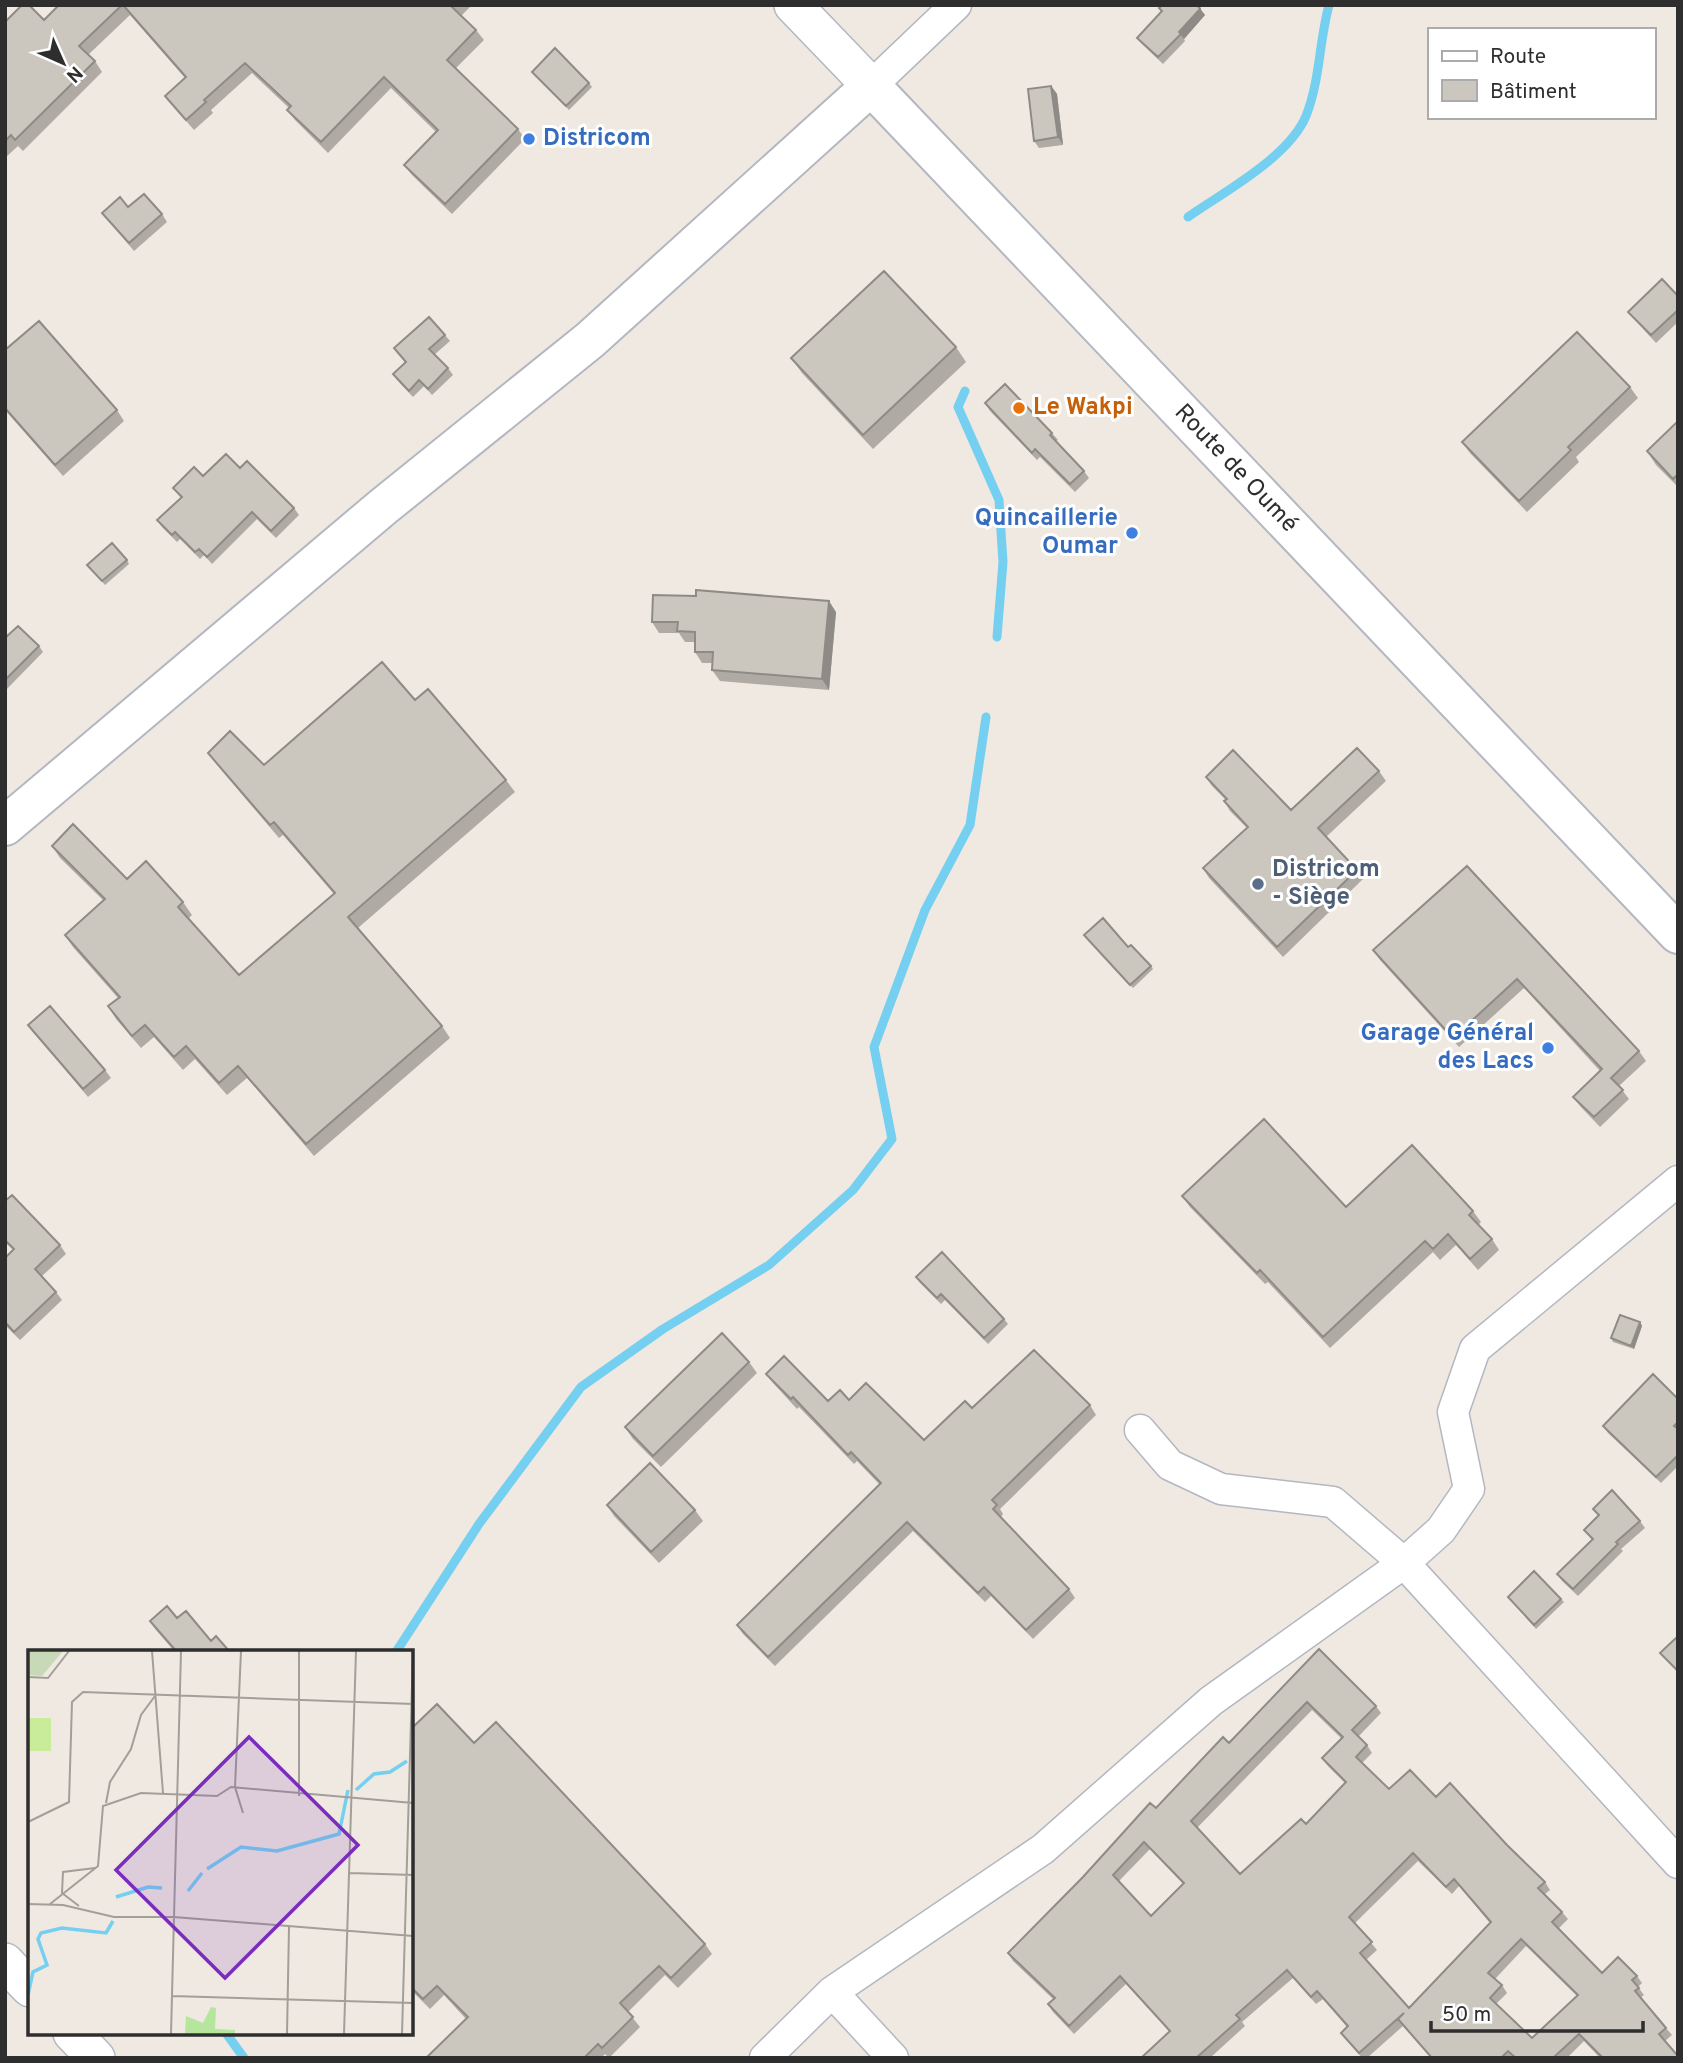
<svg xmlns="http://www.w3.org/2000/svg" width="1683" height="2063" viewBox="0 0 1683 2063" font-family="Overpass,sans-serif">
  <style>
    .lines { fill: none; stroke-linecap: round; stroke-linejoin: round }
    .stream { stroke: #75cff0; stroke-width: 9 }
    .minor-casing { stroke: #b4b7c1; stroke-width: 33 }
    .tertiary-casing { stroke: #b4b7c1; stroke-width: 40 }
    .secondary-casing { stroke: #b4b7c1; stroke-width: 42 }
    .minor { stroke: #fff; stroke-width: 30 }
    .tertiary { stroke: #fff; stroke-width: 37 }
    .secondary { stroke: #fff; stroke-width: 38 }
    .wall { fill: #afaba4; fill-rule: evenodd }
    .shaded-wall { fill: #8e8b86 }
    .building { fill: #cbc7bf; stroke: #8e8b86; stroke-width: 2; fill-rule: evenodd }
    .shop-dot { fill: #3f7fe0; stroke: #fff; stroke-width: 2.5 }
    .food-dot { fill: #e8710a; stroke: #fff; stroke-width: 2.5 }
    .service-dot { fill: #5c6f8a; stroke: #fff; stroke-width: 2.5 }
    .labels { text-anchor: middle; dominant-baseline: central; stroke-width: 6; stroke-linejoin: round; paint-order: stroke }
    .shop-label { font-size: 24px; font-weight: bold; fill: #366cbe; stroke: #fff; text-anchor: end }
    .food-label { font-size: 24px; font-weight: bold; fill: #c56008; stroke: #fff; text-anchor: start }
    .street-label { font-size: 24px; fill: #2e2e2e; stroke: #fff }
    .service-label { font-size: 24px; font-weight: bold; fill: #4e5e75; stroke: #fff; text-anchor: start }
    .inset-river { fill: none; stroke: #75cff0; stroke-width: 3.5 }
    .inset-road { fill: none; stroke: #a29e99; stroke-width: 2 }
    .view { fill: #7b2cbf; fill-opacity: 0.15; stroke: #7b2cbf; stroke-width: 3.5 }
    .inset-edge { fill: none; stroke: #2e2e2e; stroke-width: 3.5 }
  </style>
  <rect width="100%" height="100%" fill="#efe9e1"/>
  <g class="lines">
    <!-- stream -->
    <path class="stream" d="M 1188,217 C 1224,192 1289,157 1306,116 C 1320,81 1319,42 1329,5
      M 965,391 L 958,407 L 999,500 L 1003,562 L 997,637
      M 396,1652 L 479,1524 L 581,1387 L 663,1329 L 769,1265 L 853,1190 L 892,1139 L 874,1047 L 925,910 L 970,825 L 986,717
      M 226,2033 L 244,2058"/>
    <!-- minor casing -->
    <g class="minor-casing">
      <path id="minor" d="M 871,86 L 956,5
        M 1140,1430 L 1170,1465 L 1221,1489 L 1333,1502 L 1404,1563 L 1678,1863
        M 832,1992 L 893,2058
        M 765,2058 L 832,1992 L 1043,1849 L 1211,1701 L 1404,1563 L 1441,1530 L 1469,1489 L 1453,1412 L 1475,1349 L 1678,1181"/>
    </g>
    <!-- tertiary casing -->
    <g class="tertiary-casing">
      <path id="tertiary" d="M 793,5 L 871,86
        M 5,1962 L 30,1988
        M 72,2033 L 96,2058"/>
    </g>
    <!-- secondary casing -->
    <g class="secondary-casing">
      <g id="secondary">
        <path id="s1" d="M 5,826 L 384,506 L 590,340 L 871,86 L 1678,934"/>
      </g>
    </g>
    <!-- minor -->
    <use href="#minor" class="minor"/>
    <!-- tertiary -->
    <use href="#tertiary" class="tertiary"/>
    <!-- secondary -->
    <use href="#secondary" class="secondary"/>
  </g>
  <!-- wall -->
  <path class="wall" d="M 59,5 L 472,5 L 461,16 L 476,30 L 484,40 L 456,68 L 518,129 L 525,139 L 452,214 L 412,175 L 404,165 L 436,132 L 391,88 L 328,153 L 295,120 L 287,110 L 289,108 L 252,73 L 211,110 L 213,113 L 194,130 L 173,106 L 165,96 L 185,78 L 130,15 L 88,55 L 95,61 L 102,72 L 23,151 L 18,146 L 5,158 L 5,22 L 44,20 Z
    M 1162,5 L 1203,5 L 1200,8 L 1205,15 L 1184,39 L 1185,41 L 1163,64 L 1142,44 L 1137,38 L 1162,12 L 1159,8 Z
    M 532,72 L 589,83 L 592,87 L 569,110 Z
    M 1051,86 L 1057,94 L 1063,145 L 1039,148 L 1034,141 Z
    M 128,207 L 162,214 L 167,222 L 134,251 L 102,213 Z
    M 1678,296 L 1678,322 L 1656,343 L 1634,319 L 1628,312 Z
    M 445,335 L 450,341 L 434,355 L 448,368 L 453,375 L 432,395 L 424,386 L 413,397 L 397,380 L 393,374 L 405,362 L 394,348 Z
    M 956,347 L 966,362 L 873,449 L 802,373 L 791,358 Z
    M 5,350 L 117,410 L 124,421 L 63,476 L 5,410 Z
    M 1630,387 L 1638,398 L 1576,457 L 1579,462 L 1527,512 L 1470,453 L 1462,442 Z
    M 985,403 L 1052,433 L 1058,440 L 1056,441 L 1084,471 L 1089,478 L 1075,492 L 1040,457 L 1037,460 L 990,411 Z
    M 1678,421 L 1678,487 L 1656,465 L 1647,451 Z
    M 240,468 L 294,508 L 299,515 L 276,538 L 257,519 L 212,564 L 204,555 L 200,559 L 180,539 L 177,542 L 162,527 L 157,520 L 181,498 L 173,488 L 203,476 Z
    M 127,560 L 129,564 L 105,585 L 90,568 Z
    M 836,612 L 829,690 L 720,681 L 712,670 L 712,663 L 702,663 L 695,652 L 695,642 L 685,642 L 679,633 L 659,633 L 652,622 Z
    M 5,638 L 39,646 L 43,652 L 5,691 Z
    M 415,700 L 506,780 L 515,792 L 358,928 L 442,1026 L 450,1038 L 314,1156 L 247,1078 L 227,1095 L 195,1059 L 183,1070 L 154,1037 L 141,1048 L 116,1019 L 108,1006 L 118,998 L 73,947 L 65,935 L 103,900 L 60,858 L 52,846 L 183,902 L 192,915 L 188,919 L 239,975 L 334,894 L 283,835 L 279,838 L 217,765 L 208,753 L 264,765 Z
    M 1379,771 L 1386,781 L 1326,837 L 1357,870 L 1363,879 L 1283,957 L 1209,878 L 1203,868 L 1247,828 L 1230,811 L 1224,801 L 1226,800 L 1212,786 L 1206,777 L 1291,810 Z
    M 1467,866 L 1639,1051 L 1646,1061 L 1619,1086 L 1629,1099 L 1600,1127 L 1580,1106 L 1573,1097 L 1600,1071 L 1524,988 L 1459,1047 L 1380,960 L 1373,950 Z
    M 1084,935 L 1128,947 L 1151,966 L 1153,969 L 1133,988 Z
    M 28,1025 L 105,1070 L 111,1078 L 88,1097 Z
    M 1182,1196 L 1346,1207 L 1473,1211 L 1481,1222 L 1478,1225 L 1492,1239 L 1499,1250 L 1478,1270 L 1456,1245 L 1440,1260 L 1433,1252 L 1330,1348 L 1268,1282 L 1265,1284 L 1190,1207 Z
    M 5,1201 L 60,1245 L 66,1254 L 42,1276 L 56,1292 L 62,1300 L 20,1340 L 5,1325 L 5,1258 L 13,1250 L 5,1242 Z
    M 916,1277 L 1004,1319 L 1008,1324 L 988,1344 L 945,1300 L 941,1304 L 920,1283 Z
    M 1640,1322 L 1642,1326 L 1634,1349 L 1613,1342 L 1611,1338 Z
    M 749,1362 L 757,1373 L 661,1467 L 633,1439 L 625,1427 Z
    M 766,1374 L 828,1401 L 849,1400 L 924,1440 L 972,1408 L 1090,1405 L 1096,1415 L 1000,1509 L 1003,1514 L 1001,1517 L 1069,1589 L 1075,1598 L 1033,1639 L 991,1596 L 985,1602 L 913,1531 L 775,1666 L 743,1634 L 737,1625 L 879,1484 L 857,1461 L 854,1464 L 799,1407 L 797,1409 L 773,1383 Z
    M 1678,1399 L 1678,1466 L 1661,1483 L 1608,1433 L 1603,1426 Z
    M 607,1505 L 695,1510 L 703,1521 L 659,1563 L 614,1516 Z
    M 1593,1509 L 1640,1521 L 1645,1528 L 1621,1549 L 1623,1551 L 1578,1596 L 1562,1581 L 1557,1574 L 1592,1540 L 1584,1530 L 1598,1516 Z
    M 1508,1597 L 1561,1599 L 1564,1602 L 1536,1629 Z
    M 177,1618 L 211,1641 L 230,1652 L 175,1652 L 156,1630 L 150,1621 Z
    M 1678,1636 L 1678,1673 L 1666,1660 L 1660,1653 Z
    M 1319,1649 L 1376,1706 L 1381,1713 L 1358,1737 L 1367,1745 L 1372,1753 L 1362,1763 L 1389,1789 L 1436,1797 L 1507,1845 L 1545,1882 L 1550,1890 L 1545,1894 L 1562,1912 L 1568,1919 L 1558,1929 L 1602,1973 L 1637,1976 L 1642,1983 L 1638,1987 L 1644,1995 L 1640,1998 L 1672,2035 L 1665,2041 L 1678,2058 L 1600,2058 L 1584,2041 L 1567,2058 L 1431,2058 L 1403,2026 L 1367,2058 L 1362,2058 L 1341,2033 L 1347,2027 L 1323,1999 L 1316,2004 L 1293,1978 L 1242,2022 L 1245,2026 L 1210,2058 L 1141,2058 L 1170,2032 L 1126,1984 L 1074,2034 L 1053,2012 L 1048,2004 L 1053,1999 L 1013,1961 L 1008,1953 L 1156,1808 L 1229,1743 ZM 1312,1710 L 1341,1738 L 1322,1758 L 1327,1765 L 1345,1783 L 1306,1824 L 1240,1874 L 1197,1828 ZM 1150,1849 L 1183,1884 L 1151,1916 L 1119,1881 ZM 1418,1861 L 1452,1894 L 1459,1886 L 1490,1923 L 1409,2008 L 1366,1960 L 1377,1950 L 1355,1923 ZM 1526,1946 L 1577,1996 L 1532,2038 L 1496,2004 L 1507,1993 L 1502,1985 L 1495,1979 Z
    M 411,1729 L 474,1743 L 705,1944 L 712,1954 L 678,1988 L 665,1975 L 628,2012 L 640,2027 L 609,2058 L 605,2054 L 601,2058 L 426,2058 L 466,2019 L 444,1995 L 430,2009 L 411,1990 Z"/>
  <!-- shaded-wall -->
  <path class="shaded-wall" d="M 1200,9 L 1205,15 L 1184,39 L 1179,32 Z
    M 1051,86 L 1057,94 L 1063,145 L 1058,137 Z
    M 829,601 L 836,612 L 829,690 L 822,679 Z
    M 1640,1322 L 1642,1326 L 1634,1349 L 1631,1346 Z"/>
  <!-- building -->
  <path class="building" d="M 22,5 L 29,5 L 44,20 L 59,5 L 122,5 L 79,46 L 95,61 L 15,140 L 11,135 L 5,141 L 5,22 Z
    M 123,5 L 454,5 L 452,7 L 476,30 L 447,60 L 518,129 L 445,204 L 404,165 L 438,130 L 384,77 L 321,142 L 287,110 L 291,106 L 245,63 L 204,100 L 206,102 L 186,120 L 165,96 L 186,77 Z
    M 1162,5 L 1197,5 L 1200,9 L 1179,32 L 1181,34 L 1158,57 L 1137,38 L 1162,11 L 1159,8 Z
    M 555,48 L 589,83 L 566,106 L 532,72 Z
    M 1051,86 L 1058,137 L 1034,141 L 1028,89 Z
    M 144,194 L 162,214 L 129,243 L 102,213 L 120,197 L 128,207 Z
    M 884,271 L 956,347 L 863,435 L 791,358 Z
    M 1662,279 L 1678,296 L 1678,310 L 1651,335 L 1628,312 Z
    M 429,317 L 445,335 L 429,349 L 448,368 L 428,389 L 419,380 L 409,391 L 393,374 L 406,362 L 394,348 Z
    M 39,321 L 117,410 L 55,465 L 5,408 L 5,350 Z
    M 1577,332 L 1630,387 L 1568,447 L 1571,450 L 1519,501 L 1462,442 Z
    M 1005,384 L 1052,433 L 1050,435 L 1084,471 L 1070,484 L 1035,449 L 1032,453 L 985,403 Z
    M 1678,421 L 1678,474 L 1673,479 L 1647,451 Z
    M 226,454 L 240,468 L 247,461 L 294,508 L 271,531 L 252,512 L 207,557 L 199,549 L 195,552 L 175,532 L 172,535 L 157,520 L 182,497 L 173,488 L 194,467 L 203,476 Z
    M 112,543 L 127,560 L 102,581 L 87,565 Z
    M 696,590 L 829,601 L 822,679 L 712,670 L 713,652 L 695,652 L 695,632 L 677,631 L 678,622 L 652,622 L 653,595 L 696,596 Z
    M 18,626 L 39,646 L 5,680 L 5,638 Z
    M 382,662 L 415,700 L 428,689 L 506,780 L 348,917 L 442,1026 L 306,1144 L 238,1066 L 219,1083 L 186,1046 L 174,1057 L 145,1025 L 132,1036 L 108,1006 L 120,997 L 65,935 L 105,899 L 52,846 L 73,824 L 127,879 L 146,861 L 183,902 L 178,907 L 239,975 L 335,893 L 274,822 L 270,825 L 208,753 L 230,731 L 264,765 Z
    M 1357,748 L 1379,771 L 1318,828 L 1357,870 L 1277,947 L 1203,868 L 1248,827 L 1224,801 L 1227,799 L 1206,777 L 1233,750 L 1291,810 Z
    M 1467,866 L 1639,1051 L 1611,1078 L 1623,1090 L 1594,1117 L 1573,1097 L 1602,1069 L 1517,979 L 1453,1038 L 1373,950 Z
    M 1103,918 L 1128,947 L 1131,945 L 1151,966 L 1130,985 L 1084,935 Z
    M 50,1006 L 105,1070 L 83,1089 L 28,1025 Z
    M 1264,1119 L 1346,1207 L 1412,1145 L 1473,1211 L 1469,1215 L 1492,1239 L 1470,1259 L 1448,1234 L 1433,1249 L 1425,1241 L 1323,1337 L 1260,1270 L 1257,1273 L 1182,1196 Z
    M 12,1195 L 60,1245 L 35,1269 L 56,1292 L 14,1332 L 5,1322 L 5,1258 L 14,1249 L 5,1240 L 5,1201 Z
    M 942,1252 L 1004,1319 L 984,1338 L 941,1294 L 937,1298 L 916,1277 Z
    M 1620,1315 L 1640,1322 L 1631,1346 L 1611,1338 Z
    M 722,1333 L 749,1362 L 653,1456 L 625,1427 Z
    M 1034,1350 L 1090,1405 L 992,1500 L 997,1505 L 993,1509 L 1069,1589 L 1026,1630 L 984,1587 L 978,1593 L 907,1522 L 768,1657 L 737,1625 L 881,1483 L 851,1452 L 848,1455 L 793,1397 L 791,1399 L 766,1374 L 784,1356 L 828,1401 L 840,1390 L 849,1400 L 866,1383 L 924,1440 L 965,1401 L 972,1408 Z
    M 1653,1374 L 1678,1399 L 1678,1422 L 1674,1426 L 1678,1429 L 1678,1455 L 1656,1477 L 1603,1426 Z
    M 650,1463 L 695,1510 L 651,1552 L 607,1505 Z
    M 1612,1490 L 1640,1521 L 1616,1542 L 1618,1544 L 1573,1589 L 1557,1574 L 1593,1539 L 1584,1530 L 1599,1515 L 1593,1509 Z
    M 1534,1571 L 1561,1599 L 1534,1625 L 1508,1597 Z
    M 167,1606 L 177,1618 L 186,1611 L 211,1641 L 216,1636 L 230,1652 L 177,1652 L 150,1621 Z
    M 1678,1636 L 1678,1671 L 1660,1653 Z
    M 1319,1649 L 1376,1706 L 1352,1730 L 1367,1745 L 1356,1757 L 1389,1789 L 1410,1770 L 1436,1797 L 1450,1783 L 1507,1845 L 1545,1882 L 1538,1888 L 1562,1912 L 1552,1922 L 1602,1973 L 1618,1957 L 1637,1976 L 1632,1980 L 1639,1988 L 1635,1991 L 1666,2028 L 1659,2034 L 1678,2056 L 1678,2058 L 1603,2058 L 1579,2034 L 1553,2058 L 1516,2058 L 1508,2051 L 1501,2058 L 1432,2058 L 1398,2019 L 1404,2013 L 1359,2053 L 1341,2033 L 1348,2026 L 1317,1991 L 1311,1997 L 1287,1970 L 1236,2015 L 1240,2019 L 1196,2058 L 1141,2058 L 1170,2031 L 1120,1976 L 1069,2026 L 1048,2004 L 1055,1998 L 1008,1953 L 1083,1877 L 1150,1803 L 1156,1808 L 1223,1737 L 1229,1743 ZM 1307,1702 L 1343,1737 L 1322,1758 L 1346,1782 L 1306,1824 L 1301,1819 L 1240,1874 L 1191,1821 ZM 1144,1842 L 1184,1883 L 1151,1916 L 1113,1875 ZM 1413,1853 L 1446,1887 L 1454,1879 L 1491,1922 L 1409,2008 L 1360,1953 L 1372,1942 L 1349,1917 ZM 1521,1939 L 1578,1995 L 1532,2038 L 1490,1998 L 1502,1985 L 1488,1973 Z
    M 437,1704 L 474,1743 L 496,1722 L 705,1944 L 671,1978 L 659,1966 L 620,2003 L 633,2017 L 602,2048 L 598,2044 L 584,2058 L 426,2058 L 468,2017 L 437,1986 L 423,1999 L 411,1987 L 411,1729 Z"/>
  <!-- markers -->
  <g class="shop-dot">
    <circle cx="529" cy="139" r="7"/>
    <circle cx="1132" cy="533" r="7"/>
    <circle cx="1548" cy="1048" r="7"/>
  </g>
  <circle class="food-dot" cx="1019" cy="408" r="7"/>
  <circle class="service-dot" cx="1258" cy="884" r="7"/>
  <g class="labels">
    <!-- shop labels -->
    <g class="shop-label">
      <text x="543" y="139" text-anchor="start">Districom</text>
      <text x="1118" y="519">Quincaillerie<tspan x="1118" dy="28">Oumar</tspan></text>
      <text x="1534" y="1034">Garage Général<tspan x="1534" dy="28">des Lacs</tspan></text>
    </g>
    <!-- food labels -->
    <g class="food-label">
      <text x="1033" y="408">Le Wakpi</text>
    </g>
    <!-- street labels -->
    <g class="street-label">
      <text stroke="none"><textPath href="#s1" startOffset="1668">Route de Oumé</textPath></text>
    </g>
    <!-- service labels -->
    <g class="service-label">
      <text x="1272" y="870">Districom<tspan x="1272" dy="28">- Siège</tspan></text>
    </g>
  </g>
  <!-- overview -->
  <g transform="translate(28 1650)">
    <rect width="385" height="385" fill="#efe9e1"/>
    <path d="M 183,357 L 188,358 L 187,379 L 207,380 L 207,384 L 157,384 L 158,366 L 175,373 Z" fill="#b6e59e"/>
    <path d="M 0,1 L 35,1 L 14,26 L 0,25 Z" fill="#c8d9b8"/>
    <path d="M 0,68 L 23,68 L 23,101 L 0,101 Z" fill="#c9ec9a"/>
    <path class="inset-river" d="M 328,140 L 346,124 L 362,122 L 379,111M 179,219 L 213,197 L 249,201 L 311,184 L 320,140M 160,241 L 174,223M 88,247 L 120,237 L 134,238M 0,345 L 5,322 L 19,315 L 10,289 L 13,283 L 34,278 L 78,283 L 85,271"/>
    <path class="inset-road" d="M 124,1 L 135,143M 153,1 L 146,267 L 385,286M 213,1 L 207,137 L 215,163M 271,1 L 271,146M 0,27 L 20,28 L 41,1M 78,153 L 82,132 L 103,99 L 113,65 L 127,46M 0,172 L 41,152 L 44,52 L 55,42 L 385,54M 322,223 L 385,225M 0,254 L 35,255 L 86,267 L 146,267 L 143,384M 22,254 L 70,216 L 75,156 L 113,143 L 189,146 L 203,137 L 385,153M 51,256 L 34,243 L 35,222 L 67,218M 144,346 L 385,353M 259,384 L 261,277M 316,384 L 328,1M 374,384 L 385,1"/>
    <path class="view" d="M 221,87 L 330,195 L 197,328 L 88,220 Z"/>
    <rect width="385" height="385" class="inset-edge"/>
  </g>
  <!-- border -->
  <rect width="1683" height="2063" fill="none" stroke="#2e2e2e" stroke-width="14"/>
  <!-- legend -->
  <rect x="1428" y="28" width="228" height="91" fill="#ffffff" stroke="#ababab" stroke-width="2"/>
  <rect x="1442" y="51" width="35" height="10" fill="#ffffff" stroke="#ababab" stroke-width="2"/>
  <text x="1490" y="63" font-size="21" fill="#2e2e2e">Route</text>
  <rect x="1442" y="80" width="35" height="21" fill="#cbc7bf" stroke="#ababab" stroke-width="2"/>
  <text x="1490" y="98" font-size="21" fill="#2e2e2e">Bâtiment</text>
  <!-- north arrow -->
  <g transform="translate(63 63) rotate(135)" stroke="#ffffff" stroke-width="5" paint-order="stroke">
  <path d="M0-5L12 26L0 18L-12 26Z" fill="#2e2e2e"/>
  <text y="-10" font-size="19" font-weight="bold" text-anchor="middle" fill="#2e2e2e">N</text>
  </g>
  <!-- scale -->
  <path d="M1431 2021v10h212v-10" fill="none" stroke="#2e2e2e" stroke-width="3.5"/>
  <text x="1442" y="2021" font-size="21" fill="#2e2e2e" stroke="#ffffff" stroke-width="5" paint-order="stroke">50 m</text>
</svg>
